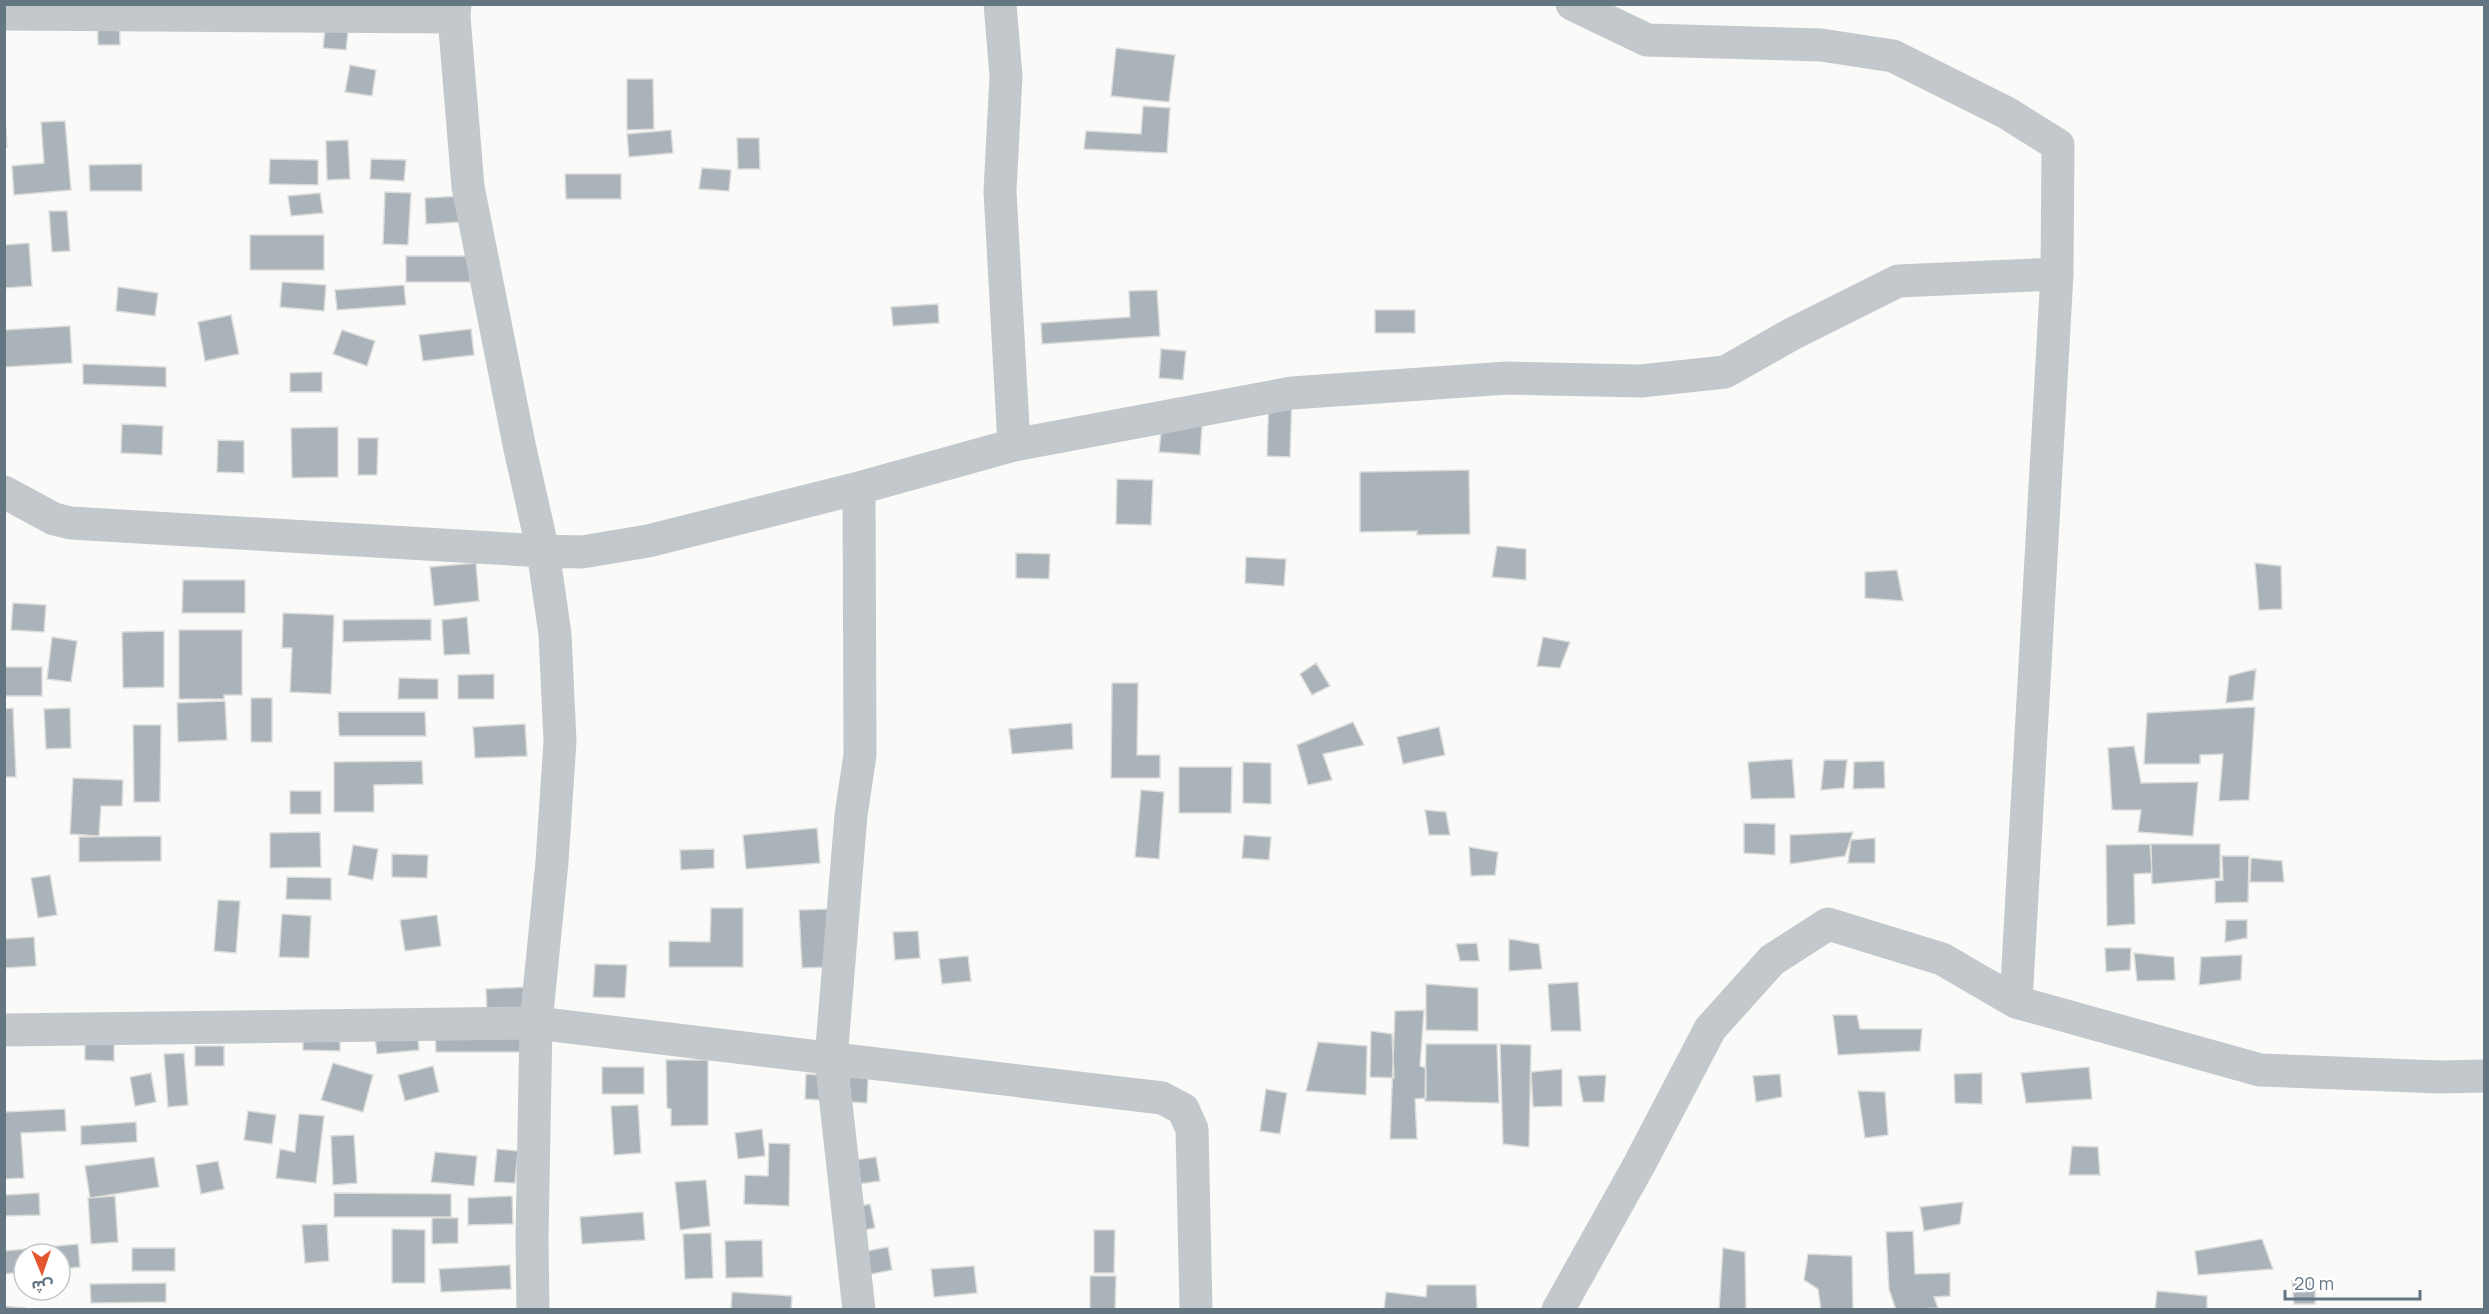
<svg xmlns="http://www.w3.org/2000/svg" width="2489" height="1314" viewBox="0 0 2489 1314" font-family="Manrope,'Noto Sans Arabic',sans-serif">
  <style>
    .building { fill: #aab3b9; stroke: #dcdcda; stroke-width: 1.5 }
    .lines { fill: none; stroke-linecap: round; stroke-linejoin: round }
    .minor { stroke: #c3c8cc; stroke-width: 33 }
  </style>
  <rect width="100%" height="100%" fill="#fafaf8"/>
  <!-- building -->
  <path class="building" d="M 97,4 L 119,4 L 120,45 L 98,45 Z
    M 326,20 L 349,22 L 346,50 L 323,48 Z
    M 1116,48 L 1175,55 L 1169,102 L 1111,96 Z
    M 350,65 L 376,70 L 372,96 L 345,92 Z
    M 627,79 L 653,79 L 654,129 L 627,130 Z
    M 4,98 L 7,147 L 4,147 Z
    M 1143,106 L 1170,108 L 1167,153 L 1084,149 L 1086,131 L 1141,134 Z
    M 65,121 L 71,190 L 14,195 L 12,166 L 44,163 L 41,122 Z
    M 671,130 L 673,153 L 629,157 L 627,134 Z
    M 737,138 L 759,138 L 760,169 L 738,169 Z
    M 348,140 L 350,179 L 327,180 L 326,141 Z
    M 270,159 L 318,160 L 318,185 L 269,184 Z
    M 371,159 L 406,160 L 404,181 L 370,179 Z
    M 142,164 L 142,191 L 90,191 L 89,165 Z
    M 702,168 L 731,170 L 729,191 L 699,189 Z
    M 565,174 L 621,174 L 621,199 L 566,199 Z
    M 385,192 L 411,193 L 408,245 L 383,244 Z
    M 320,193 L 323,213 L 291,216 L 288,196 Z
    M 462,196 L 463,222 L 426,224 L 425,198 Z
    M 49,211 L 67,211 L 70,251 L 52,252 Z
    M 250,235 L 324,235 L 324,270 L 250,270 Z
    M 29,243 L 32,286 L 4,288 L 4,245 Z
    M 406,256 L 470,256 L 470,282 L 406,282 Z
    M 282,282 L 326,285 L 324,311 L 280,307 Z
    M 404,285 L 406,305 L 337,310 L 335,290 Z
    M 118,287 L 158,293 L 155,316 L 116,311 Z
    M 1157,290 L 1160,336 L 1042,344 L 1041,323 L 1130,317 L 1129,291 Z
    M 938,304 L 939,323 L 893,326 L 891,307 Z
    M 1375,310 L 1415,310 L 1415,333 L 1375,333 Z
    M 231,315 L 239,354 L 205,361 L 198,322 Z
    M 70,326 L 72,363 L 4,367 L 4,330 Z
    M 471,329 L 474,355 L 423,361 L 419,335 Z
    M 342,330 L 375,341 L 367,366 L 333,354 Z
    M 1161,349 L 1186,351 L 1183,380 L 1159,378 Z
    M 83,364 L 166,367 L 166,387 L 83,384 Z
    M 322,372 L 322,392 L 290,392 L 290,373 Z
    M 1269,394 L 1292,395 L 1290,457 L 1267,456 Z
    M 1162,423 L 1202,426 L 1200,455 L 1159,452 Z
    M 122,424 L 163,426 L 162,455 L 121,453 Z
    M 338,427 L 338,477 L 292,478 L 291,428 Z
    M 358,438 L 378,438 L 377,475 L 358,475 Z
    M 218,440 L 244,441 L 244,473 L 217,472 Z
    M 1469,470 L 1470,534 L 1417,535 L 1417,531 L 1360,532 L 1360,472 Z
    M 1117,479 L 1153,480 L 1151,525 L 1116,524 Z
    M 1497,546 L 1526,549 L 1526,580 L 1492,577 Z
    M 1016,553 L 1050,554 L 1049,579 L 1016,578 Z
    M 1246,557 L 1286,559 L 1284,586 L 1245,583 Z
    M 476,563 L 479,601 L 434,606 L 430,567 Z
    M 2255,563 L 2281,566 L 2282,609 L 2259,610 Z
    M 1897,570 L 1903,601 L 1865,598 L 1865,572 Z
    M 183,580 L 245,580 L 245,613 L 182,613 Z
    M 13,603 L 46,605 L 44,632 L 11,630 Z
    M 283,613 L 334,615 L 331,694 L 290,692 L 292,648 L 282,648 Z
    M 467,617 L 470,654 L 444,655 L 442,620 Z
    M 431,619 L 431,640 L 343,642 L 343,620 Z
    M 179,630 L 242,630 L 242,695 L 224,695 L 224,699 L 179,699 Z
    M 164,631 L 164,687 L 123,688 L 122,632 Z
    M 52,637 L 77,641 L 71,682 L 47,679 Z
    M 1543,637 L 1570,642 L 1560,668 L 1537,666 Z
    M 1316,663 L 1330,686 L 1312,695 L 1300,674 Z
    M 4,667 L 42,667 L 42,696 L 4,696 Z
    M 2256,669 L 2253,700 L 2226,703 L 2229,676 Z
    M 494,674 L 494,699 L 458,699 L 458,675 Z
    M 399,678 L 438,679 L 438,699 L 398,699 Z
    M 1112,683 L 1138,683 L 1137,755 L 1160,755 L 1160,778 L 1111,778 Z
    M 251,698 L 272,698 L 272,742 L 251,742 Z
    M 225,701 L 227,740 L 178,742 L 177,703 Z
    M 2255,707 L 2249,800 L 2219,801 L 2223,754 L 2200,755 L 2200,764 L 2144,764 L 2147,713 Z
    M 13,708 L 16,777 L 4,777 L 4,709 Z
    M 70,708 L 71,748 L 46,749 L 44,709 Z
    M 338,712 L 425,712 L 426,736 L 339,736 Z
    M 1353,722 L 1364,745 L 1323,754 L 1332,780 L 1308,785 L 1297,745 Z
    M 1072,723 L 1073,749 L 1012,754 L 1009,729 Z
    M 525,724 L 527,756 L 475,758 L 473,727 Z
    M 133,725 L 161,725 L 160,802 L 134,802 Z
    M 1439,727 L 1445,755 L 1403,764 L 1397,737 Z
    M 2134,746 L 2141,783 L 2198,782 L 2193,836 L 2138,832 L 2141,810 L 2112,810 L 2108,748 Z
    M 1792,759 L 1795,798 L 1751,799 L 1748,762 Z
    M 1824,760 L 1847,760 L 1844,788 L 1821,790 Z
    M 422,761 L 423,784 L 374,785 L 374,812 L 334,812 L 334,762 Z
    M 1884,761 L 1885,788 L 1853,789 L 1854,762 Z
    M 1243,762 L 1271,763 L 1271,804 L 1243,803 Z
    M 1179,767 L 1232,767 L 1231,813 L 1179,813 Z
    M 73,778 L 123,780 L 122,806 L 101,806 L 99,836 L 70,834 Z
    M 1141,790 L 1164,792 L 1159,859 L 1135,857 Z
    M 290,791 L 321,791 L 321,814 L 290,814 Z
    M 1425,810 L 1446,812 L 1450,835 L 1429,835 Z
    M 1744,823 L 1775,824 L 1775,855 L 1744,853 Z
    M 817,828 L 820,863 L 746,869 L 743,835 Z
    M 320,832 L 321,867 L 270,868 L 270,833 Z
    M 1853,832 L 1845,856 L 1790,864 L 1790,835 Z
    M 1244,835 L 1271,837 L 1269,860 L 1242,858 Z
    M 161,836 L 161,861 L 79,862 L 79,837 Z
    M 1875,838 L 1875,863 L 1848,863 L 1851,840 Z
    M 2150,844 L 2152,873 L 2134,874 L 2135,924 L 2107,926 L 2106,845 Z
    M 2151,844 L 2220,844 L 2220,878 L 2152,884 Z
    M 353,845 L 378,849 L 373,880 L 348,875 Z
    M 1469,847 L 1498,852 L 1495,875 L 1471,876 Z
    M 714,849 L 714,868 L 681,870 L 680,850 Z
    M 392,854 L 428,855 L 427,878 L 392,877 Z
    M 2222,856 L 2249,856 L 2248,902 L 2215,903 L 2215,881 L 2223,880 Z
    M 2251,858 L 2282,861 L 2284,882 L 2250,882 Z
    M 50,875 L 57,915 L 38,918 L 31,878 Z
    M 287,877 L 331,878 L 331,900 L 286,899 Z
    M 218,900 L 240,901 L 236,953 L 214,951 Z
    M 711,908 L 743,908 L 743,967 L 669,967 L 669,941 L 710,942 Z
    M 829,909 L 831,967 L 802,968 L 799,910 Z
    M 282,914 L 311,916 L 309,958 L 279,957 Z
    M 437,915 L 441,946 L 405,951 L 400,920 Z
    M 2226,920 L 2247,920 L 2247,938 L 2225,942 Z
    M 918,931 L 920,958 L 895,960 L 893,932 Z
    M 34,937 L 36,966 L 4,968 L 4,939 Z
    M 1509,939 L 1539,944 L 1542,969 L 1509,971 Z
    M 1477,943 L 1479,961 L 1460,961 L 1456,944 Z
    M 2105,948 L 2131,948 L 2130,970 L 2106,972 Z
    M 2134,953 L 2174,957 L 2175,980 L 2137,981 Z
    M 2242,955 L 2241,980 L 2199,985 L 2201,957 Z
    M 968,956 L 971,981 L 942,984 L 939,959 Z
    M 595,964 L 627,965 L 625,998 L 593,997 Z
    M 1578,982 L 1581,1031 L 1551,1031 L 1548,984 Z
    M 1426,984 L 1478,988 L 1478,1031 L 1426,1030 Z
    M 526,987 L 528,1012 L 487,1014 L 486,989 Z
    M 1424,1010 L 1420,1066 L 1426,1068 L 1426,1098 L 1415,1099 L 1417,1139 L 1390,1139 L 1395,1011 Z
    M 1833,1015 L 1857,1015 L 1860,1029 L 1922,1029 L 1920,1051 L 1838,1055 Z
    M 303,1018 L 340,1019 L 340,1051 L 303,1050 Z
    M 417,1026 L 419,1050 L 377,1054 L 374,1030 Z
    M 435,1029 L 527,1029 L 527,1052 L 436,1052 Z
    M 1371,1031 L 1392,1034 L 1394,1078 L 1370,1077 Z
    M 85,1035 L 114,1035 L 114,1061 L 85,1060 Z
    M 1318,1042 L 1367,1046 L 1366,1095 L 1306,1091 Z
    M 1426,1044 L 1497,1044 L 1499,1103 L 1425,1101 Z
    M 1500,1044 L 1531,1045 L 1529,1147 L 1503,1144 Z
    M 195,1046 L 224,1046 L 224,1066 L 195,1066 Z
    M 184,1053 L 188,1105 L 168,1107 L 164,1054 Z
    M 666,1060 L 708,1060 L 708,1125 L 671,1126 L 671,1109 L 667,1108 Z
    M 333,1063 L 373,1075 L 363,1112 L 321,1100 Z
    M 433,1066 L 439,1092 L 405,1101 L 398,1075 Z
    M 602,1067 L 644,1067 L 644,1094 L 602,1094 Z
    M 2089,1067 L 2092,1099 L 2026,1103 L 2021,1073 Z
    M 1562,1069 L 1562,1106 L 1533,1107 L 1531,1072 Z
    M 151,1073 L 156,1102 L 135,1106 L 130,1077 Z
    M 1982,1073 L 1982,1104 L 1955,1103 L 1954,1074 Z
    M 806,1074 L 868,1078 L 867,1103 L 805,1099 Z
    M 1780,1074 L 1782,1097 L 1756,1102 L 1753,1076 Z
    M 1606,1075 L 1604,1102 L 1583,1102 L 1578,1076 Z
    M 1266,1089 L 1287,1093 L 1280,1134 L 1260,1131 Z
    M 1858,1091 L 1885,1092 L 1888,1135 L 1865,1138 Z
    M 638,1105 L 641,1153 L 614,1155 L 611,1106 Z
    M 65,1109 L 66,1131 L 21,1133 L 24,1178 L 4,1179 L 4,1112 Z
    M 248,1111 L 276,1115 L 272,1144 L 244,1140 Z
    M 299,1114 L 324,1116 L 316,1183 L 276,1178 L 280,1149 L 295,1152 Z
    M 136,1122 L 137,1142 L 81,1145 L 81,1126 Z
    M 762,1129 L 765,1156 L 738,1159 L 735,1133 Z
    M 354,1135 L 357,1183 L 333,1185 L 331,1136 Z
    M 769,1143 L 790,1144 L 789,1206 L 744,1204 L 745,1175 L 768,1176 Z
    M 2072,1146 L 2098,1147 L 2100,1175 L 2069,1175 Z
    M 497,1149 L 518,1151 L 515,1183 L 494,1182 Z
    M 435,1152 L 477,1156 L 474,1186 L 431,1182 Z
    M 154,1157 L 159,1187 L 90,1198 L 85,1166 Z
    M 876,1157 L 880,1181 L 851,1185 L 848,1161 Z
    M 218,1161 L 224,1189 L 201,1194 L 196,1165 Z
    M 706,1180 L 710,1226 L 680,1230 L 675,1182 Z
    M 39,1193 L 40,1215 L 4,1216 L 4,1195 Z
    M 334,1193 L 451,1194 L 451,1217 L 334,1217 Z
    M 115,1196 L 118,1242 L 91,1244 L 88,1198 Z
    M 512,1196 L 513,1224 L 468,1225 L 468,1198 Z
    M 1963,1202 L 1960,1224 L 1924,1231 L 1920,1207 Z
    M 870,1204 L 875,1228 L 845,1234 L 840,1210 Z
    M 643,1212 L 645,1240 L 582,1244 L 580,1217 Z
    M 432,1218 L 458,1218 L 458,1243 L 432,1244 Z
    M 327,1224 L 329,1261 L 305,1263 L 302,1225 Z
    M 392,1229 L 425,1230 L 425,1283 L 392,1283 Z
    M 1094,1230 L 1115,1230 L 1114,1273 L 1094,1273 Z
    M 1913,1231 L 1915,1274 L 1950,1273 L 1950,1296 L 1934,1297 L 1938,1308 L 1896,1310 L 1889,1289 L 1886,1232 Z
    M 711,1233 L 713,1278 L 685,1279 L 683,1234 Z
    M 2262,1239 L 2273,1269 L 2198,1275 L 2195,1251 Z
    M 762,1240 L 763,1277 L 726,1278 L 725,1241 Z
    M 78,1244 L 80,1267 L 60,1269 L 60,1254 L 24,1254 L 24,1272 L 4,1274 L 4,1251 Z
    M 888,1247 L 892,1270 L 857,1277 L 852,1254 Z
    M 132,1248 L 175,1248 L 175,1271 L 132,1271 Z
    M 1723,1248 L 1745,1252 L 1746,1310 L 1719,1310 Z
    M 1808,1254 L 1852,1256 L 1853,1310 L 1821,1310 L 1818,1289 L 1804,1280 Z
    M 510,1265 L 511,1289 L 441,1292 L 439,1269 Z
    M 974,1266 L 977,1293 L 934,1297 L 931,1269 Z
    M 1090,1276 L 1116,1276 L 1115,1310 L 1090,1310 Z
    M 2292,1281 L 2315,1281 L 2315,1304 L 2294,1304 Z
    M 166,1283 L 166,1302 L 91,1303 L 90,1284 Z
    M 1427,1285 L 1476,1285 L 1477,1310 L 1384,1310 L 1386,1292 L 1426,1297 Z
    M 2157,1291 L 2207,1296 L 2207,1310 L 2155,1310 Z
    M 732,1292 L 792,1296 L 791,1310 L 731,1310 Z
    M 4,1306 L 25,1308 L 25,1310 L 4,1310 Z"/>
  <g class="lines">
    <!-- minor -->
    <path class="minor" d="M 455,4 L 454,17 L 468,187 L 520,449 L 543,551 L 555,634 L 560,741 L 552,862 L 536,1023 L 532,1238 L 533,1310
      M 1000,4 L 1006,76 L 1000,191 L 1014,445
      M 1572,4 L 1647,40 L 1821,45 L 1893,56 L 2007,113 L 2058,145 L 2057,274 L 2016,1002
      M 4,14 L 454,17
      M 859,488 L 860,755 L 851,815 L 831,1059 L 859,1310
      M 4,492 L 54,519 L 71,523 L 543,551 L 582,552 L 648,541 L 859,488 L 1014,445 L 1292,393 L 1507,378 L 1641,381 L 1725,372 L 1792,334 L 1898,281 L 2057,274
      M 4,1030 L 536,1023 L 1162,1098 L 1183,1109 L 1192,1129 L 1196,1310
      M 1558,1310 L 1639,1165 L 1710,1029 L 1772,960 L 1828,924 L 1942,959 L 2016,1002 L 2260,1070 L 2440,1077 L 2484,1076"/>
  </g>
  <!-- border -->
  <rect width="2489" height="1314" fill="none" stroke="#657683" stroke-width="12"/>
  <!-- north arrow -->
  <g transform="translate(42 1272) rotate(178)"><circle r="28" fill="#ffffff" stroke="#c1c8cd" stroke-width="1.5"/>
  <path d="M0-4.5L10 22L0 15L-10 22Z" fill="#e4572e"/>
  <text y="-9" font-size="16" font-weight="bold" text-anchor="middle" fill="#657683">ش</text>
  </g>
  <!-- scale -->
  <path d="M2285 1290v9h135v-9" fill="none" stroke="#657683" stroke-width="3"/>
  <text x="2294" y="1290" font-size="18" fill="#657683" stroke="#ffffff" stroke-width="4.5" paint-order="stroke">20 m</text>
</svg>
